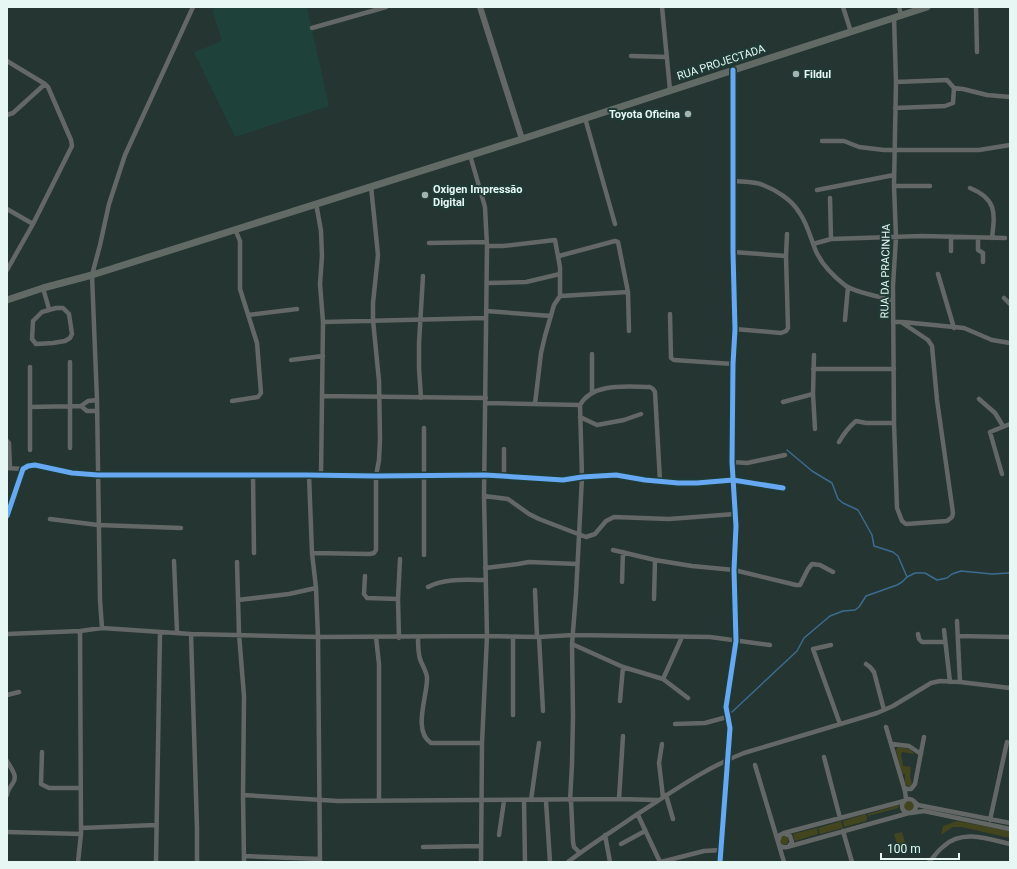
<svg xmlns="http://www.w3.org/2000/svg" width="1017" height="869" viewBox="0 0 1017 869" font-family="Roboto,sans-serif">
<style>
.built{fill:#1e413a}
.green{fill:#42451e}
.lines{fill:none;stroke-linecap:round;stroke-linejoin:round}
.stream{stroke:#3d6b90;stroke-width:1.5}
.minor{stroke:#636765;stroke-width:4.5}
.tertiary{stroke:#636765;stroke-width:6}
.secondary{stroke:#626a66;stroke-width:7}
.cycleway-casing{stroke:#1f3b35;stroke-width:8}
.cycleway{stroke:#66a8f1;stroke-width:5}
.poi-dot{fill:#a3b3af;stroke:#1f3b35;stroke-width:1.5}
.labels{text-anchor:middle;stroke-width:4;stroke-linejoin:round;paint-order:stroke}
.street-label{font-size:11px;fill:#e7f7f3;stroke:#1f3b35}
.poi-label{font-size:11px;font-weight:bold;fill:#e7f7f3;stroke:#1f3b35;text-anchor:start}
</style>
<rect width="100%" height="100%" fill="#253532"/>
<path class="built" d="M219,7h88l22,99 -94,31 -41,-85 28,-11 -10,-32z"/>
<path class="green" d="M898,747l11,2 5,4 -1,1 -10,-2 -2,2 2,12 8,1 -1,9 2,7 -2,3h-2l-3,-2v-10h-3l-6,-24z
M904 806a5 5 0 1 1 10 0a5 5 0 1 1-10 0Z
M899,805l-1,3 -30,8v-2z
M866,814l1,4 -1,3 -22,6 -1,-6z
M841,821l2,7 -23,6 -2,-6z
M957,821l53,10v7l-48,-11h-9l-12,8 2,-9z
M817,828l1,6 -23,7 -2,-7z
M902,832l5,18 -7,3 -6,-19z
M779.5 840a4.5 4.5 0 1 1 9 0a4.5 4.5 0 1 1-9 0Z"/>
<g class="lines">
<path class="stream" d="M787,450l25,21 20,12 6,16 5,4 15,7 14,25 2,11 19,6 5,4 9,21
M732,712l65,-61 7,-13 26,-22 13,-5 12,-1 4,-3 7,-11 31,-11 5,-3 5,-5 8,-4h10l12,7 10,-2 5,-4 9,-3 31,3 18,-1"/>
<path class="minor" d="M662,7l8,83
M843,7l8,25
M899,7l2,7
M976,7l1,45
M312,28l74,-21
M631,56l36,1
M7,61l38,23 3,3 23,53 1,6 -39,78 -26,46
M954,88l9,1 24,6 23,2
M895,108l50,-2 8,-3 1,-15 -7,-8 -51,2
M7,115l6,-2 32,-29
M585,118l30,106
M822,141h22l15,6 25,3h95l31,-5
M470,155l15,52 2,39 -3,250 3,140 -5,107 -1,119
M733,181c9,1 21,0 30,4 13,5 29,15 36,27 8,11 11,24 16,37 6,15 18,27 31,37 12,7 34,11 47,14
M894,186h36
M970,188c27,11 25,25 22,50
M817,190l77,-15
M830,198l1,41
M316,203l5,28 1,25 -2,28 3,38 -2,153
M7,209l26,15
M951,237v14
M978,238v12l5,3v9
M429,243l58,-1
M813,244l18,-5 91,-3 83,2
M487,246h16l52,-6 5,27v29l-6,9 -9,31 -4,17 -6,51
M733,252l53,4
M559,256l56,-15 3,1 10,50 1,39
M938,274l16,54
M487,283l39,-1 34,-8
M43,288l6,21
M560,296l68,-4
M1004,298l6,6
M56,308h7l6,6 3,20 -2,4 -5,3 -12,2 -17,1 -4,-5 1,-18 9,-9z
M486,311l65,5
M670,314l1,44 3,2 59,4
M248,315l49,-6
M845,320l3,-33
M323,322l162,-4
M893,322h8l27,18 4,6 5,54 16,113 -1,4 -5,4 -41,3 -4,-3 -5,-13 -3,-85 -1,-137 3,-49 -2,-51 2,-104 -2,-65
M903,322l61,6 28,12 18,3
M735,329l46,4 5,-2 2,-3 -2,-72 1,-22
M592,354v39
M814,355l-1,39 2,35
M291,360l32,-4
M70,362v86
M30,367v83
M813,369h81
M322,396l164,2
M421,398l-2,-30v-25l4,-67
M979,399l16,14 8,13
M232,401l26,-4 3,-4 -4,-50 -17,-54v-48l-5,-12
M783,402l30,-8
M486,403l94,2
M81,406l6,5h10
M30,407l51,-1 7,-5 9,-1
M580,417l17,8 27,-5 17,-6
M424,428v127
M7,441l2,2 1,25
M839,442c4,-7 11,-16 17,-21l10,2h28
M732,462l15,1 38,-8
M7,468l16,1
M1002,474l-12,-42 20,-8
M253,475l1,78
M309,475l3,78 4,35 2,49 2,225
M504,475v-26
M484,496l24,3 21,15 10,5 47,18 9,-3 11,-13 8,-4 55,2 66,-5
M7,516l16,-47 5,-3 7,-1 37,8 26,2h209l69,1 109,-1 78,5 19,-3 34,-2 29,5 33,3h19l36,-3 50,8
M50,519l48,6 83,3
M613,550l42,10 37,6 42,4 62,15h4l8,-16 4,-5 8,1 13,7
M312,553l58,1 4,-1 2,-3v-74l3,-16 1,-21 -1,-58 -6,-61v-17l5,-48 -7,-69
M174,561l3,71
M237,562l2,72 5,62 -1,99 1,67
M485,568l33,-4 11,-2 48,2
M365,576l-1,18 3,4 31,1
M622,582l1,-30
M428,587c16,-9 39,-7 57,-7
M535,590l2,47
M654,599l1,-39
M238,600l51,-6 27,-6
M957,621l3,61
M102,628l-2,-28 -3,-200 -5,-125 8,-30 9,-41 16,-49 68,-148
M944,630l6,52
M7,634l73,-3 22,-3 89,6 127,3 169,-1 52,1 34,-2 137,2 60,8
M191,634l6,194v34
M918,634l1,5 3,3h23
M958,636l52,1
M376,637l3,27v137
M418,637c0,7 0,15 2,22 2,6 6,11 7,18 1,18 -15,54 4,66h51
M539,637l4,74
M399,638l-1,-39 2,-40
M572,644l51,23 40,12 25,19
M831,645l-18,4 27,75
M866,664l4,3 4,5 10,38
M663,679l19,-42
M7,695l12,-3
M620,701l3,-34
M513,715v-78
M675,724l30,-1 22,-6
M886,727l19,64 1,8
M662,744l-3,19 4,34
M892,744l17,2 12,8
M42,752l-1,32 8,4h31
M824,757l16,61
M7,761c4,7 11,15 6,22 -3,4 -5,7 -6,12
M755,765l29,97
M904,787l3,2h4l4,-5 9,-47
M243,795l95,6 281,-2 38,1
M666,795l7,24
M902 806a7 7 0 1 1 14 0a7 7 0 1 1-14 0Z
M619,799l4,-63
M531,800l8,-57
M571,800l2,42 1,5 6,6
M524,801l1,61
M546,801l4,61
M570,801l2,-37 1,-47 -1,-73 4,-50 6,-117 -2,-72c13,-23 47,-18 70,-18l3,2 2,3 5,89
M916,803l2,2 92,18
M911,813l13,-2 86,18
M638,815l22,47
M990,820l17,-78
M81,828l75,-3
M843,831l9,31
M7,832l74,2
M784,833l120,-32
M499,835l5,-34
M605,835l5,27
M621,844l24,-13
M789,846l3,-4 -2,-6 -6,-3 -4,2 -2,6c0,5 4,7 9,6l122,-34
M423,847l58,-1
M244,856l76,3
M78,862l3,-28 -1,-203
M156,862l4,-230
M568,862c22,-17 45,-31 68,-47 36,-23 69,-47 108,-62l133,-40 16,-7 38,-23 9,-2 20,1 50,6
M661,862l43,-11 17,-1
M720,862l10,-134 -4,-21 10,-66 -2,-71 2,-44 -4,-64 1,-98 2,-35 -2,-77v-182
M929,862c5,-5 9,-12 15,-16 18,-17 45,-7 66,-2"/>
<path class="tertiary" d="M480,7l42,132"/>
<path class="secondary" d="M7,300l36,-12 49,-13 430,-136 405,-132"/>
<defs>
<path id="cycleway" d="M7,516l16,-47 5,-3 7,-1 37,8 26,2h209l69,1 109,-1 78,5 19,-3 34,-2 29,5 33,3h19l36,-3 50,8
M720,862l10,-134 -4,-21 10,-66 -2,-71 2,-44 -4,-64 1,-98 2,-35 -2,-77v-182"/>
</defs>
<use href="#cycleway" class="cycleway-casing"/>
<use href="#cycleway" class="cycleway"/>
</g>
<g class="poi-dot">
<circle cx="796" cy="74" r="4"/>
<circle cx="688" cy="114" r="4"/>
<circle cx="425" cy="195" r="4"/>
</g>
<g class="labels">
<g class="street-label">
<text transform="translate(721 62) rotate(-18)" y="4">RUA PROJECTADA</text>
<text transform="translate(885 271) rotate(-89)" y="4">RUA DA PRACINHA</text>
</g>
<g class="poi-label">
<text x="804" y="78">Fildul</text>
<text x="680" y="118" text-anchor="end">Toyota Oficina</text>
<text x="433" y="193">Oxigen Impressão<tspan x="433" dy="13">Digital</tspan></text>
</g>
</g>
<rect width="1017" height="869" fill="none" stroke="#e7f7f3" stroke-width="16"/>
<path d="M881 853v6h78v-6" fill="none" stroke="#e7f7f3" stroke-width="2"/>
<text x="887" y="853" font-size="12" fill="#e7f7f3" stroke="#1f3b35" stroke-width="3" paint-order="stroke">100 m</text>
</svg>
